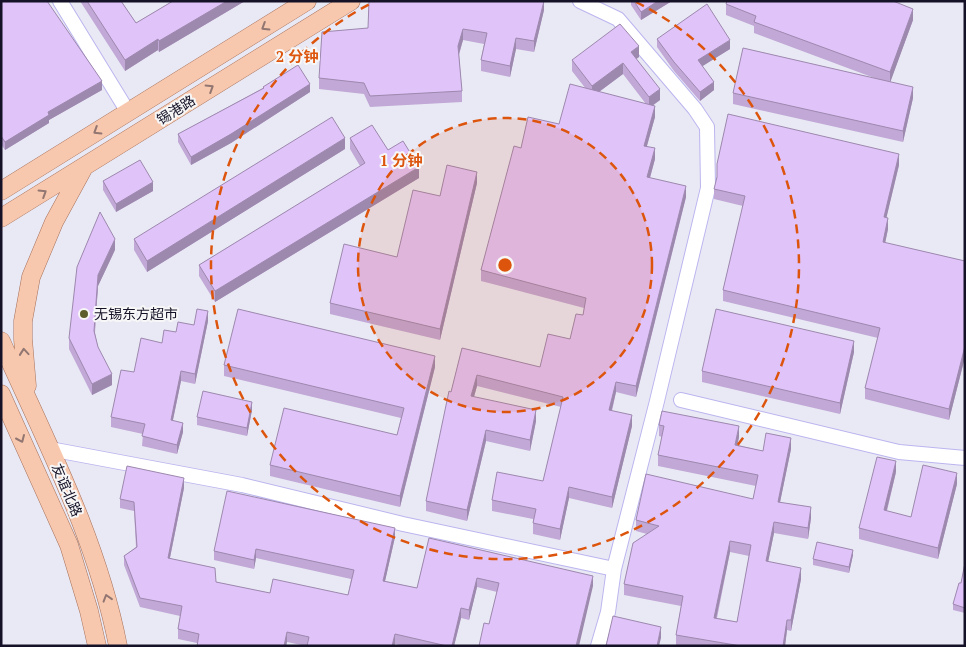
<svg xmlns="http://www.w3.org/2000/svg" width="966" height="647" viewBox="0 0 966 647" font-family="'PT Serif','Noto Sans SC',serif">
<style>
.lines{fill:none;stroke-linecap:round;stroke-linejoin:round}
.minor-casing{stroke:#bbb5ef;stroke-width:16}
.major-casing{stroke:#a5715b;stroke-width:19}
.minor{stroke:#fff;stroke-width:14}
.major{stroke:#f8c8ae;stroke-width:18}
.wall{fill:#c1a8d6;fill-rule:evenodd}
.shaded-wall{fill:#9d88ae}
.building{fill:#e0c3f9;stroke:#9d88ae;fill-rule:evenodd}
.oneway{stroke:#927671}
.ring{fill:none;stroke:#dd550d;stroke-width:2.5;stroke-dasharray:9 6}
.poi-dot{fill:#5c5d2a;stroke:#f7f7f7;stroke-width:2}
.labels{text-anchor:middle;stroke-width:4;stroke-linejoin:round;paint-order:stroke}
.street-label{font-size:14px;fill:#151126;stroke:#f7f7f7}
.poi-label{font-size:14px;fill:#151126;stroke:#f7f7f7;text-anchor:start}
.centre{fill:#dd550d;stroke:#f7f7f7;stroke-width:2.5}
.ring-label{font-size:15px;text-anchor:middle;font-weight:bold;fill:#dd550d;stroke:#f7f7f7;stroke-width:4;stroke-linejoin:round;paint-order:stroke}
</style>
<rect width="100%" height="100%" fill="#e9e9f5"/>
<g class="lines">
<defs>
<path id="minor" d="M60,1l68,111
M580,1l38,18 77,90 12,18 1,61 -51,213 -43,168 -6,43 -10,34
M681,400l218,52 66,6
M50,449l192,36 161,39 211,45"/>
<path id="major" d="M1,191l306,-190
M1,218l350,-217
M1,341c44,99 96,197 117,305
M27,386l-4,-47v-18l8,-44 23,-55 30,-55
M1,394l68,151 20,66 8,35"/>
</defs>
<use href="#minor" class="minor-casing"/>
<use href="#major" class="major-casing"/>
<use href="#minor" class="minor"/>
<use href="#major" class="major"/>
</g>
<path class="wall" d="M1,1l101,89 -53,30v3l-44,27 -4,-6z
M80,1h41l15,22 35,-21v-1h74l-86,51 -1,-2 -33,21z
M544,1v9l-10,42 -18,-3 -6,28 -29,-6v-11l3,-16 -21,-4 -4,15 3,36v11l-92,5 -6,-13 -45,-5v-11l49,-50z
M631,1h41l-31,19 -10,-15z
M726,4l187,16 -23,62 23,16 -10,44 -170,-38v-11l144,-14 -123,-46v-7l-28,-11z
M657,39l73,10 -28,17 12,24 -14,11 -26,-30 -17,-24z
M639,57l-3,2 24,41 -8,6 3,11 -8,29 8,13 -5,19 36,19 -50,200 -20,-5 -4,19 20,15 -20,82 -43,-10 -9,42 -27,-6v-15l-41,-8v-11l51,-19 18,-74 -84,-21 -3,11 62,24 -6,30 -44,-10 -19,80 -41,-10v-10l25,-109 11,-44 78,19 30,-28 13,-24 1,-7 -103,-27v-11l40,-122 38,-24 27,-35 -14,-18v-11zM623,74l23,30 -47,-12z
M263,87l47,5 -79,51 -40,22 -13,-23v-8l85,-46z
M350,138l38,12 31,28 -204,124 -16,-26v-11l161,-99 -10,-17z
M345,149l-198,123 -13,-22v-11z
M899,165l-13,53 2,11 -3,14 80,18v96l-16,63 -84,-21v-11l13,-50 -155,-37v-11l20,-84 -29,-7v-10z
M103,181l50,10 -37,21 -13,-22z
M477,183l-37,157 -110,-26v-11l67,-46 43,-61z
M115,250l-17,36 -3,47 3,14 14,38 -20,10 -23,-46v-11z
M208,321l-13,63 -14,-3 -8,39 10,12 -6,22 -35,-8 1,-12 -32,-7v-10l23,-45 28,-29 32,-18z
M854,352l-14,62 -138,-32v-11z
M224,365l211,2 -35,140 -130,-31v-11l127,-30 4,-17 -177,-42z
M252,410l-5,26 -50,-11v-8z
M659,425l80,12 -2,8 26,6 28,-2 -11,53 31,16 -3,21 -34,-6 -6,29 33,17 -10,52 -4,-1 -2,16 -109,-1v-10l5,-29 -57,-11v-11l23,-50 -11,-3v-11l117,-21 3,-13 -98,-20v-11l4,-18 -3,-1zM730,552l19,4 -12,66 -20,-4z
M896,472l-9,39 24,6 46,-33 -19,75 -79,-20v-11z
M184,488l-14,70 46,24 54,11 78,2 3,-16 -95,-21 -2,11 -40,-9v-9l181,-14 -10,44 32,7 12,-50 164,48 -104,38 8,-32 -20,-5 -8,33 -8,-2 -7,28h-50l-9,-2 -1,2h-88l-19,-4 -1,4h-89v-3l-19,-4v-10l2,-13 -40,-9 -16,-42v-9l12,-9 -2,-36 -14,-3v-9z
M853,555l-4,18 -36,-8v-6z
M965,563v50l-12,-3v-6l8,-21z"/>
<path class="shaded-wall" d="M227,1h18l-86,51v-11z
M544,1v9l-10,42v-11z
M658,1h14l-31,19v-8z
M913,9v11l-23,63v-11z
M463,29v11l-5,17v-11z
M516,38v11l-6,28v-11z
M158,39v11l-33,21v-11z
M730,40v9l-32,20v-9z
M639,46v11l-8,6v-11z
M623,63v11l-31,23v-11z
M102,81v9l-53,30v3l-44,27v-8l43,-30z
M714,82v8l-14,11v-9z
M310,84v8l-79,51 -40,22v-8z
M913,87v11l-10,44v-11z
M660,89v11l-11,8v-11z
M655,106v11l-11,39v-10z
M345,138v11l-198,123v-11z
M655,148v11l-8,29v-11z
M899,154v11l-15,63v-11z
M419,167v11l-204,124v-11z
M477,172v11l-37,157v-11z
M153,182v9l-37,21v-8z
M686,186v11l-50,200v-11z
M888,218v11l-5,24v-11z
M115,239v11l-17,36 -4,56 4,-67z
M208,311v10l-13,63v-10z
M854,341v11l-14,62v-11z
M965,346v11l-16,63v-11z
M435,356v11l-35,140v-11z
M181,371v10l-10,48v-9z
M112,374v11l-20,10v-11z
M477,375v11l-6,21v-11z
M616,382v10l-7,29v-11z
M252,402v8l-5,26v-8z
M536,410v11l-6,30v-11z
M632,415v11l-20,82v-11z
M183,423v9l-6,22v-9z
M739,426v11l-4,19v-11z
M486,430v11l-19,80v-11z
M791,438v11l-13,63v-10z
M896,461v11l-12,49v-11z
M957,473v11l-19,75v-11z
M184,478v10l-16,79v-9z
M569,487v11l-9,42v-11z
M811,507v11l-3,21v-11z
M774,522v11l-8,39v-11z
M395,528v9l-12,53v-9z
M730,541v11l-16,76v-10z
M256,549v9l-2,11v-9z
M853,550v5l-4,18v-6z
M801,568v11l-10,52v-11z
M593,576v10l-14,60h-3z
M477,578v9l-8,33v-10z
M461,608v10l-7,28h-2z
M787,620v10l-2,16h-2z
M661,627v11l-2,8h-2z
M287,632v10l-1,4h-2z
M395,634v10l-1,2h-2z"/>
<path class="building" d="M1,1h46l55,80 -54,31 1,3 -44,27 -4,-6z
M87,1h34l15,22 37,-22h54l-68,40 -1,-2 -33,21z
M369,1h175l-10,40 -18,-3 -6,28 -29,-6 6,-27 -24,-4 -5,17 4,45 -92,5 -6,-13 -45,-5 3,-46 46,-4z
M634,1h24l-17,11z
M727,1h166l20,8 -23,63 -136,-50 2,-6 -30,-12z
M707,4l23,36 -32,20 16,22 -14,10 -26,-30 -17,-23z
M620,24l19,22 -8,6 29,37 -11,8 -26,-34 -31,23 -20,-26z
M743,48l170,39 -10,44 -170,-38z
M298,65l12,19 -79,50 -40,23 -13,-23 86,-46 -1,-1z
M570,84l85,22 -11,40 11,2 -8,29 39,9 -50,200 -20,-4 -7,28 23,5 -20,82 -43,-10 -9,42 -27,-6 3,-14 -44,-9 5,-28 46,9 20,-84 -86,-22 -6,21 65,14 -6,30 -44,-10 -19,80 -41,-9 23,-110 2,1 11,-44 78,19 8,-33 22,5 6,-25 7,1 3,-17 -105,-28 33,-124 7,2 7,-31 31,7z
M728,114l171,40 -15,63 4,1 -5,24 82,19v85l-16,63 -84,-21 15,-60 -157,-38 22,-94 -31,-7 3,-12v-13z
M332,117l13,21 -198,123 -13,-22z
M372,125l16,25 15,-9 16,26 -204,124 -16,-26 166,-102 -15,-25z
M140,160l13,22 -37,22 -13,-23z
M447,165l30,7 -37,157 -110,-26 14,-59 53,13 16,-67 27,6z
M100,212l15,27 -17,36 -4,56 4,16 14,27 -20,10 -23,-46 8,-71z
M197,309l11,2 -13,63 -14,-3 -10,49 12,3 -6,22 -35,-9 3,-12 -34,-7 10,-47 13,2 7,-34 21,5 2,-13 12,2 2,-10 16,3z
M238,309l197,47 -35,140 -130,-31 14,-57 113,27 7,-27 -180,-43z
M716,309l138,32 -14,62 -138,-32z
M203,391l49,11 -5,26 -50,-11z
M662,411l77,15 -4,19 28,6 3,-18 25,5 -13,64 33,5 -3,21 -34,-6 -8,39 35,7 -10,52h-4l-4,26h-42l-65,-11 7,-39 -59,-12 9,-41 26,-17 -23,-6 10,-46 107,25 5,-24 -100,-20 6,-29 -5,-1zM730,541l21,4 -14,77 -23,-4z
M877,457l19,4 -12,49 27,7 12,-52 34,8 -19,75 -79,-20z
M127,466l57,12 -16,80 47,10 1,14 54,11 3,-14 75,16 6,-25 -98,-21 -2,11 -40,-9 13,-60 168,37 -12,53 34,7 12,-50 164,38 -17,70h-97l5,-23 5,1 10,-41 -22,-5 -8,32 -8,-2 -9,38h-5l-52,-12 -3,12h-85l2,-9 -22,-5 -3,14h-87l2,-12 -21,-5 4,-23 -42,-8 -16,-42 13,-9 -3,-45 -14,-3z
M817,542l36,8 -4,17 -36,-8z
M965,563v45l-12,-4 6,-21h2z
M613,616l48,11 -4,19h-51z"/>
<defs><path id="oneway-chevron" d="M-2-3.5L2.5 0L-2 3.5" fill="none" stroke-width="1.6" stroke-linecap="round" stroke-linejoin="round" transform="scale(1.25)"/></defs>
<g class="oneway">
<use href="#oneway-chevron" transform="translate(265 27) rotate(148)"/>
<use href="#oneway-chevron" transform="translate(210 88) rotate(-32)"/>
<use href="#oneway-chevron" transform="translate(97 131) rotate(148)"/>
<use href="#oneway-chevron" transform="translate(43 193) rotate(-32)"/>
<use href="#oneway-chevron" transform="translate(24 352) rotate(-95)"/>
<use href="#oneway-chevron" transform="translate(21 439) rotate(66)"/>
<use href="#oneway-chevron" transform="translate(107 598) rotate(-107)"/>
</g>
<circle cx="505" cy="265" r="147" fill="#dd550d" fill-opacity=".12"/>
<g class="ring">
<circle cx="505" cy="265" r="147"/>
<path d="M636 2A294 294 0 1 1 374 2"/>
</g>
<circle class="poi-dot" cx="84" cy="314" r="5"/>
<g class="labels">
<g class="street-label">
<text transform="translate(176 110) rotate(-32)" y="5">锡港路</text>
<text transform="translate(67 490) rotate(67)" y="5">友谊北路</text>
</g>
<g class="poi-label">
<text x="94" y="319">无锡东方超市</text>
</g>
</g>
<circle cx="505" cy="265" r="8" class="centre"/>
<g class="ring-label">
<text x="297" y="62">2 分钟</text>
<text x="401" y="166">1 分钟</text>
</g>
<rect width="966" height="647" fill="none" stroke="#151126" stroke-width="5"/>
</svg>
